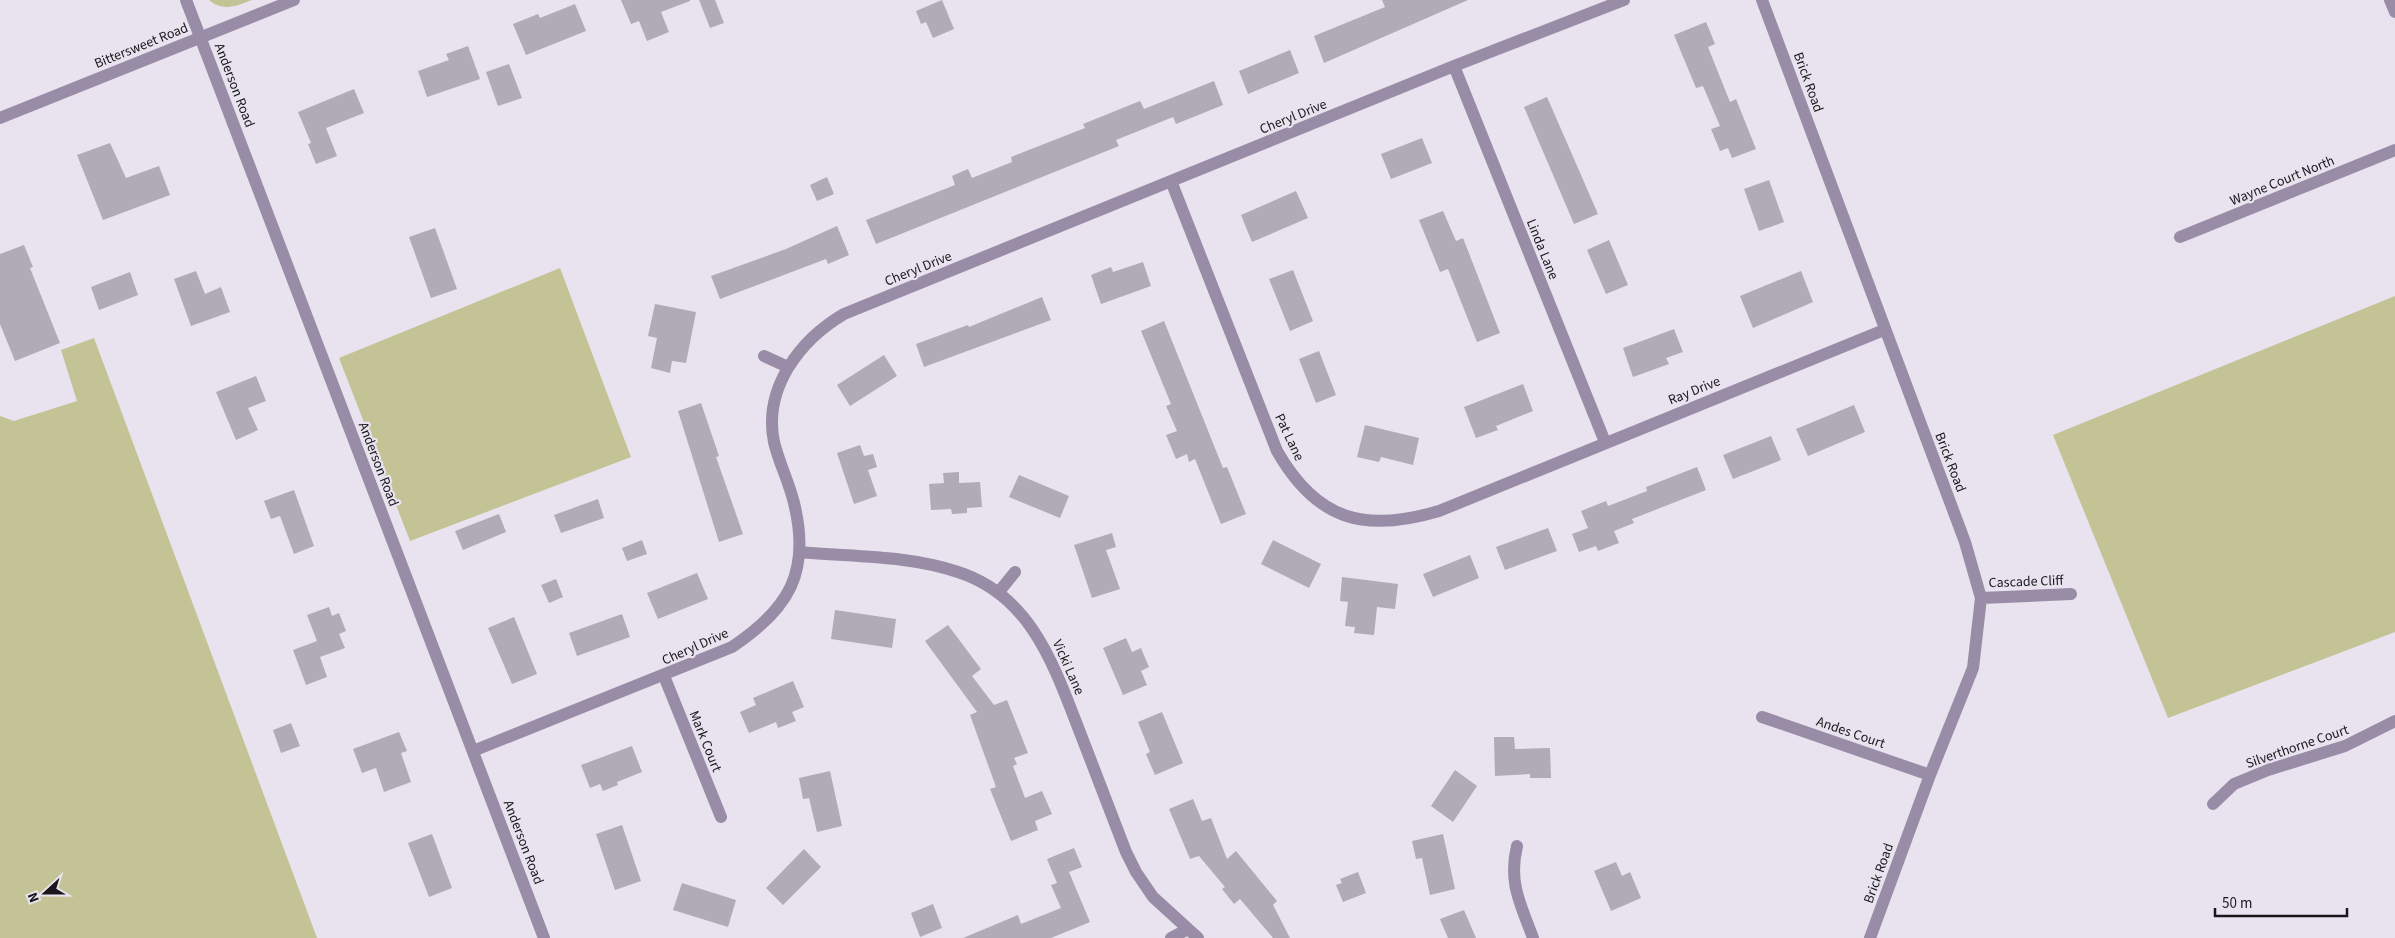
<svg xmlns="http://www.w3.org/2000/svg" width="2395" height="938" viewBox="0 0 2395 938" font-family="'Source Sans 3',sans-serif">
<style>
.green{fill:#c3c396}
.building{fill:#b0abb5}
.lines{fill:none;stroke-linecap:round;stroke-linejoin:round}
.minor{stroke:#998ca6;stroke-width:12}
.tertiary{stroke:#998ca6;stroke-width:12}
.labels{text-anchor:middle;stroke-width:4.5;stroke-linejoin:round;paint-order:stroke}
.street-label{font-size:14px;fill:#19171b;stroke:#e8e3ee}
</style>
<rect width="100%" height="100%" fill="#e8e3ee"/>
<path class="green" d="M209,0h43c-16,6 -29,12 -43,0z
M560,268l71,189 -221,84 -71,-183z
M2395,296v336l-227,86 -115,-283z
M94,338l223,600h-317v-522l14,5 63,-20 -16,-51z"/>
<path class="building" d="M621,0h69v1l-29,11 8,20 -22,9 -8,-20 -8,3z
M699,0h16l9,23 -14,5z
M942,0l12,29 -21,9 -7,-16 -5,2 -5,-13z
M1382,0h86l-144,63 -10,-27 71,-29z
M575,4l11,27 -60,24 -13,-31 25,-10 2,4z
M1706,22l9,22 -7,3 22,55 6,-3 20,50 -24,9 -4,-10 -8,3 -9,-22 9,-3 -17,-40 -7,2 -22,-53z
M468,46l12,33 -53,18 -9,-26 31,-11 -3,-6z
M1290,50l9,23 -51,21 -9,-23z
M509,64l13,34 -24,8 -12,-34z
M1214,81l9,24 -47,19 -3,-7 -57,23 3,6 -243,98 -10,-24 89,-35 -3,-9 16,-7 4,9 40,-16 -1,-5 74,-29 -2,-4 57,-23 4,8z
M354,89l10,24 -38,15 11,28 -21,8 -8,-20 3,-1 -13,-31z
M1547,97l51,117 -24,10 -50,-117z
M1422,138l10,25 -41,16 -10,-25z
M110,143l16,35 33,-12 11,29 -67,25 -26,-65z
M827,177l7,17 -17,7 -7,-16z
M1769,180l15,42 -25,9 -15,-42z
M1296,191l12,27 -56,24 -11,-27z
M1443,211l13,30 7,-3 37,95 -23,9 -29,-73 -8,3 -21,-52z
M837,226l12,29 -21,9 -2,-5 -106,40 -9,-23 75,-27z
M435,228l22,61 -26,9 -22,-61z
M1609,240l19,45 -22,9 -19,-44z
M24,245l9,22 -3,1 30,75 -45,18 -15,-37v-70z
M1143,262l8,24 -50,18 -10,-29 20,-8 2,5z
M1293,270l20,51 -23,10 -21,-52z
M196,271l9,23 16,-7 9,25 -39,14 -17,-47z
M1801,271l12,31 -60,26 -13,-32z
M130,272l8,23 -39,15 -8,-23z
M1042,297l9,23 -127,47 -8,-23 52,-19 1,2z
M655,304l41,8 -10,51 -14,-2 -2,12 -19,-5 6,-30 -9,-2z
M1164,321l59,147 4,-1 19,47 -25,10 -26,-65 -6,3 -2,-8 -11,5 -10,-24 11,-4 -11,-25 5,-2 -30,-73z
M1674,329l9,23 -17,6 3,6 -36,13 -10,-29z
M1319,351l17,44 -20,8 -17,-44z
M884,355l13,21 -47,30 -13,-21z
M256,376l10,25 -18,7 10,22 -22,10 -20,-48z
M1523,384l10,27 -37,15 2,4 -22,8 -12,-31z
M701,403l18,53 -3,1 27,77 -24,8 -41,-131z
M1854,405l11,27 -57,24 -12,-27z
M1365,425l54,13 -6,27 -32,-8 -2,5 -22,-5z
M1771,436l10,24 -48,19 -10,-24z
M860,445l4,11 9,-2 4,13 -9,3 9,26 -23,8 -17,-51z
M1697,467l9,23 -74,29 2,4 -20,8 5,12 -21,8 -2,-5 -17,6 -7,-18 16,-6 -7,-17 25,-10 2,5 39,-15 -1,-4z
M959,472v11l21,-1 2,25 -15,1v5l-15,1 -1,-5 -20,1 -2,-26 15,-1 -1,-10z
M1019,475l50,21 -9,22 -51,-21z
M294,490l20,56 -20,8 -14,-38 -9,3 -7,-18z
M598,499l6,19 -43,15 -7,-18z
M499,514l7,18 -43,18 -8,-19z
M1548,528l9,23 -52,19 -9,-23z
M1112,533l4,14 -10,3 14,39 -28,9 -18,-53z
M642,540l5,14 -20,7 -5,-13z
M1273,540l48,24 -12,24 -48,-24z
M1470,555l9,23 -46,19 -10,-23z
M697,573l11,26 -50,20 -11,-26z
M1342,577l56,7 -3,25 -18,-2 -3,28 -20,-2 1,-6 -10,-1 3,-24 -8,-1z
M556,579l7,18 -14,6 -8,-18z
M329,607l3,9 7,-3 7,18 -7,3 6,14 -25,9 7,20 -21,8 -13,-35 24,-9 -10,-26z
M835,610l61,9 -4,29 -61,-9z
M622,614l8,23 -53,19 -8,-23z
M514,617l23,57 -25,10 -24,-56z
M948,625l33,44 -9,7 22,29 13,-5 21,53 -14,5 3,6 -4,2 12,32 17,-7 10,23 -17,7 3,9 -27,11 -21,-52 6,-2 -26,-72 7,-3 -52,-71z
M1126,638l6,14 9,-4 8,19 -8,4 6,14 -24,10 -20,-47z
M793,681l11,26 -12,5 4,9 -18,7 -2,-6 -27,11 -9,-21 16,-7 -3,-7z
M1162,712l21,51 -28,12 -9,-21 4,-2 -12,-30z
M291,723l9,23 -19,7 -8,-23z
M399,732l8,19 -6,2 10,29 -27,10 -8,-24 -14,5 -9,-24z
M1494,737h20l1,12 35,-1 1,30h-21v-4l-35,2z
M632,746l10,26 -25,10 1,3 -15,6 -3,-7 -10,4 -9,-23z
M1455,770l22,16 -24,36 -22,-16z
M830,771l12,55 -25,6 -8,-34 -6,1 -4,-21z
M1193,799l9,22 9,-3 16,41 9,-8 41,50 -4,4 17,33h-17l-33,-39 -6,5 -12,-15 3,-2 -26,-31 -9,3 -21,-50z
M622,825l19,56 -26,9 -19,-56z
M432,834l20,54 -23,9 -21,-54z
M1443,834l12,55 -25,6 -8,-37 -6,1 -4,-18z
M1074,848l8,19 -13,5 21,50 -39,16h-88l55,-23 3,9 40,-16 -10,-23 6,-2 -10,-24z
M804,849l17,18 -38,38 -17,-17z
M1616,862l6,14 8,-4 11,26 -30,13 -17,-40z
M1358,872l8,21 -23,9 -7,-17 6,-2 -2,-4z
M682,883l54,17 -8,27 -55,-17z
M933,904l9,24 -22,9 -9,-24z
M1464,910l12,28h-28l-8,-19z"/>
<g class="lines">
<path class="minor" d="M1762,0l203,542 16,56 -8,70 -43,107 -60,163
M2390,0l5,12
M1454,66l151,376
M1171,181l106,270c40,70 88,82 162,60l445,-181
M2180,237l215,-87
M764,356l24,11
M800,552c52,5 108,3 158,20 75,24 97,97 123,163 15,39 30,78 45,117l10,20 17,25 45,41
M998,593l17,-21
M1981,598l90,-4
M664,676l57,141
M1762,717l168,58
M473,751l259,-104c57,-38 79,-75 62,-144 -5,-21 -15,-40 -20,-61 -11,-54 26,-102 70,-128l610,-248 170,-66
M2213,804l21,-20 34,-14 77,-24 50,-25
M1517,846c-9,37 4,59 16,92
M1171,938l17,-9"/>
<path class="tertiary" d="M186,0l358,938
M0,118l294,-118"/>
</g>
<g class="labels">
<g class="street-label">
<text transform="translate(141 45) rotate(-22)" y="5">Bittersweet Road</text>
<text transform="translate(1809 82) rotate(70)" y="5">Brick Road</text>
<text transform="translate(235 85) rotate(69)" y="5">Anderson Road</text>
<text transform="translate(1293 116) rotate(-22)" y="5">Cheryl Drive</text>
<text transform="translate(2282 180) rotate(-22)" y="5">Wayne Court North</text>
<text transform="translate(1543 249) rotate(68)" y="5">Linda Lane</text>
<text transform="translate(918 268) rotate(-22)" y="5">Cheryl Drive</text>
<text transform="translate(1694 390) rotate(-22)" y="5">Ray Drive</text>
<text transform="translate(1290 437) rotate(65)" y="5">Pat Lane</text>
<text transform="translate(1951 462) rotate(69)" y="5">Brick Road</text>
<text transform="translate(379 464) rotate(69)" y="5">Anderson Road</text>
<text transform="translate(2026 581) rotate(-2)" y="5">Cascade Cliff</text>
<text transform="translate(695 646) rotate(-24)" y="5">Cheryl Drive</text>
<text transform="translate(1069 667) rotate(66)" y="5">Vicki Lane</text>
<text transform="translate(1851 732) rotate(19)" y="5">Andes Court</text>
<text transform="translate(706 741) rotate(68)" y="5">Mark Court</text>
<text transform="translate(2297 746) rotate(-19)" y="5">Silverthorne Court</text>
<text transform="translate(524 842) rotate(69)" y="5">Anderson Road</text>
<text transform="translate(1878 873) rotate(-70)" y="5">Brick Road</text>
</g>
</g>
<g transform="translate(45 893) rotate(249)" stroke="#e8e3ee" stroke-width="4" paint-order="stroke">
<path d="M0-4L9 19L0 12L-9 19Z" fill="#19171b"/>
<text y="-8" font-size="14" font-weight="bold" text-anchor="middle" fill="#19171b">N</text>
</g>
<path d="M2215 908v8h132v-8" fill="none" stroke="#19171b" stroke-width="2.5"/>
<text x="2222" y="908" font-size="15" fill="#19171b" stroke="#e8e3ee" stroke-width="4" paint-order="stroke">50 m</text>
</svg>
